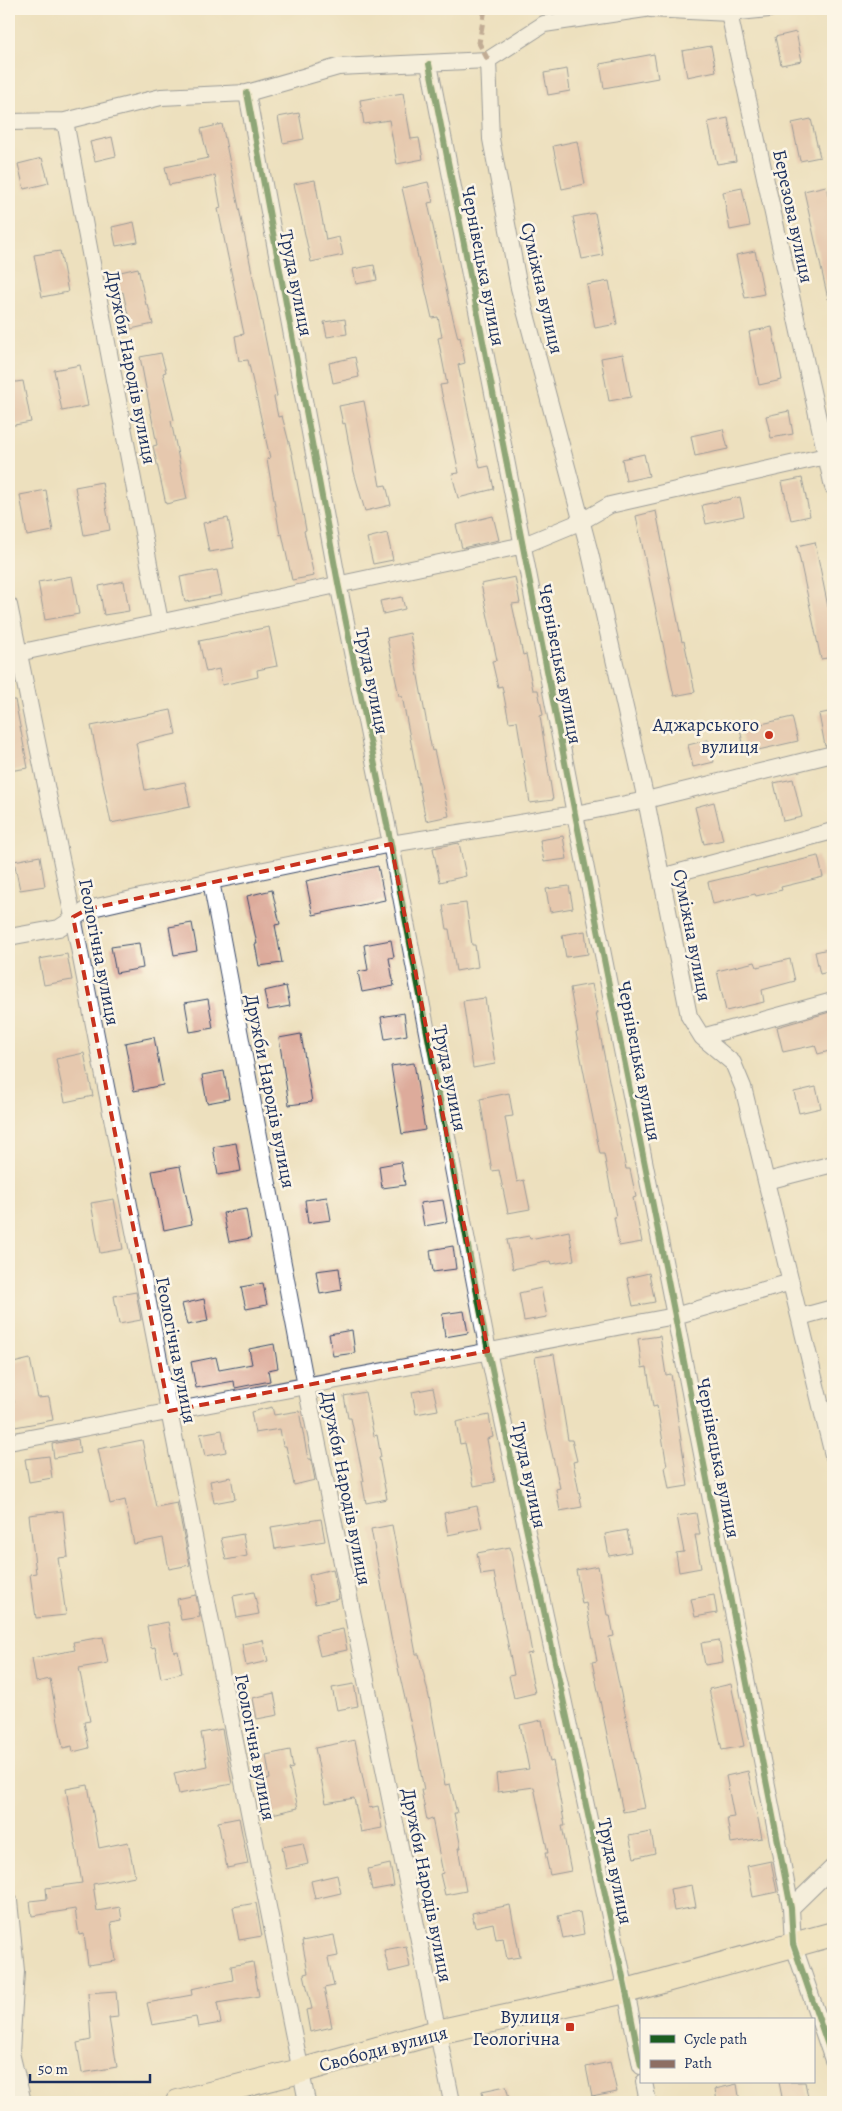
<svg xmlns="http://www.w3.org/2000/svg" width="842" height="2111" viewBox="0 0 842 2111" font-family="Alegreya,serif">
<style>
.building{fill:#ddab9b}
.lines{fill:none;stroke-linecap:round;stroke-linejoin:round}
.minor-casing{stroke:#3a4a6c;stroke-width:18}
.secondary-casing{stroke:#3a4a6c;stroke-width:26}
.minor{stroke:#fff;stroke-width:16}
.secondary{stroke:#f7e8c3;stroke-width:24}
.quiet{stroke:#8d6e63;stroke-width:5;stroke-dasharray:10 5;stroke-linecap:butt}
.cycleway-casing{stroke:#fcf5e5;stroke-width:9}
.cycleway{stroke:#1b5e20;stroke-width:6}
.marked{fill:none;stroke:#c8321e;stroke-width:4;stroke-dasharray:10 6;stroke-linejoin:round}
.poi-dot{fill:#c8321e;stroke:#fcf5e5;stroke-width:2}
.labels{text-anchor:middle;stroke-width:5;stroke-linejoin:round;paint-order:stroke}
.street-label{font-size:19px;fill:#1b2f5e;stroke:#fcf5e5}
.poi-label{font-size:19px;fill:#1b2f5e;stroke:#fcf5e5;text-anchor:end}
</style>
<rect width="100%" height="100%" fill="#fcf5e5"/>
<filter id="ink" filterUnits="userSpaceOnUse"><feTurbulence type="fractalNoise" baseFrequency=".02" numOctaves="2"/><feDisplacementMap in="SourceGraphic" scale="10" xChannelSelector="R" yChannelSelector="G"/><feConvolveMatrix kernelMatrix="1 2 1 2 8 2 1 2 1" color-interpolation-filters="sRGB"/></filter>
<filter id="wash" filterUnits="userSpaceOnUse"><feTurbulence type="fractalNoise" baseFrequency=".0096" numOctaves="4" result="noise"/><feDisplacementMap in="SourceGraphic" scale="20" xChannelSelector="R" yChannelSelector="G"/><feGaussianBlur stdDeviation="1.12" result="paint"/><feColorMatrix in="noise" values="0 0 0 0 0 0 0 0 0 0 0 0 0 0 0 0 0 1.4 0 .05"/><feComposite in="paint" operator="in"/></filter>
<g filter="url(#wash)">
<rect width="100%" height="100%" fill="#ede0be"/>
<g id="blocks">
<path class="building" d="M796,32l6,29 -21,4 -6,-28z
M711,46l5,25 -29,6 -5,-26z
M654,54l4,24 -54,10 -4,-24z
M567,69l3,22 -22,4 -4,-22z
M403,93l8,46 8,-1 4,21 -26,5 -8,-44 -25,4 -4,-24z
M299,113l5,26 -21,4 -5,-26z
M728,118l8,43 -19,3 -9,-42z
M811,119l9,38 -20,4 -8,-38z
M222,124l55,272 -3,1 4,20 4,-1 10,38 14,76 -2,1 10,45 -22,4 -10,-46 -2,1 -13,-76 3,-1 -22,-98 -9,1 -4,-25 9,-2 -26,-125 3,-1 -6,-32 -46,9 -4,-18 43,-9 -7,-29z
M112,137l4,19 -21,5 -5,-19z
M577,141l8,43 -23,5 -9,-43z
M42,158l7,25 -25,6 -6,-25z
M315,180l11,60 13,-3 4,18 -32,7 -17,-78z
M428,182l5,20 -5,1 21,99 9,36 2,-1 5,26 -7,2 22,103 9,-2 5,23 -36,9 -6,-24 7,-1 -19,-88 7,-1 -9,-46 4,-1 -4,-20 -6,1 -30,-130z
M826,186l7,32v80l-5,1 -24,-108z
M742,188l8,38 -20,4 -7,-38z
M595,213l8,42 -21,4 -9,-42z
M134,222l4,20 -22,4 -4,-19z
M60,251l8,41 -26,5 -8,-42z
M755,251l9,43 -19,4 -9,-43z
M374,265l3,15 -21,4 -3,-15z
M138,268l8,37h2l5,19 -22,5 -8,-37 -3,1 -4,-20z
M609,281l8,43 -22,4 -8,-43z
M345,319l2,15 -20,3 -3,-15z
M772,327l10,53 -23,5 -10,-53z
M161,353l5,19 -3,1 11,47 -3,1 16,78 -21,5 -13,-58 4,-1 -17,-88z
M623,354l8,43 -22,4 -8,-43z
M355,357l4,20 -26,6 -4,-20z
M80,365l8,41 -26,5 -8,-41z
M23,381l8,41 -22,4v-43z
M364,401l16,85 6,-1 5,20 -26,6 -11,-39 -9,-49 -2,1 -4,-18z
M789,411l4,23 -22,4 -5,-22z
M723,429l5,20 -33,7 -4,-20z
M644,454l5,22 -23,5 -4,-22z
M802,478l8,38 -19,4 -9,-38z
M102,482l8,48 -26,5 -9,-48z
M46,490l7,41 -26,5 -7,-41z
M740,497l4,19 -38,8 -4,-19z
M656,511l26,131 2,-1 11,51 -21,4 -38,-180z
M493,516l6,24 -37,8 -6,-23z
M228,518l6,30 -25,4 -6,-29z
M387,533l6,27 -20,4 -6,-26z
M815,542l13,65h2l3,14v36l-12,2 -24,-113z
M217,570l5,25 -37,7 -5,-25z
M72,576l7,38 -34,6 -7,-38z
M515,577l5,26 -8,1 11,51 3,-1 7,36h5l5,25 -3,1 13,84 -23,3 -13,-82 -8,1 -7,-36 -4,1 -6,-26 5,-1 -16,-76z
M124,581l5,30 -25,4 -5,-29z
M402,597l3,12 -22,5 -3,-13z
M269,627l8,39 -20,4 1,7 -36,8 -3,-16 -13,3 -7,-31z
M410,633l22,118 2,-1 15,66 -23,5 -24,-125h-3l-12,-58z
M9,700h6l13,68 -19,3z
M171,710l5,24 -40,9 9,47 40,-8 5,25 -79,16 -20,-97z
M833,711v33l-8,2 -6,-32z
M792,717l6,24 -53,12 -5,-24z
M708,740l6,22 -21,5 -5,-22z
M793,779l9,38 -19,4 -9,-38z
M714,802l9,38 -19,4 -9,-37z
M563,836l4,23 -23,3 -4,-22z
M459,843l7,33 -26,6 -7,-34z
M40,856l5,30 -25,4 -6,-29z
M818,856l5,21 -42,10 1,3 -26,6 -1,-2 -42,10 -5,-22z
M378,866l7,34 -72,15 -7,-34z
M569,886l4,22 -23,4 -4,-23z
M272,890l8,34 -5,1 7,38 -23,3 -4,-22h2l-10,-48z
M466,903l6,42h3l3,22 -22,4 -7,-42h-2l-4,-23z
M192,923l5,28 -23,4 -5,-28z
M585,931l3,23 -22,3 -4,-22z
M391,940l3,17 -5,1 5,28 -32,6 -4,-20 10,-2 -4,-25z
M139,943l4,25 -27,5 -5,-26z
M833,948v23l-13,3 -5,-22z
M67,954l5,26 -28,5 -5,-26z
M790,959l5,22 -33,9 2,12 -38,9 -9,-40 38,-9 2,5z
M592,984l6,29h-2l30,156h4l6,28 -3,1 9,44 -23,4 -5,-29h2l-12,-63h-4l-24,-121 2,-1 -8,-44z
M286,986l4,20 -22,4 -4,-19z
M485,998l10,66 -22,4 -10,-67z
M208,999l5,29 -23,4 -5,-29z
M830,1012l3,12v26l-15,4 -3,-9 -32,7 -6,-25z
M404,1013l3,22 -22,4 -4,-22z
M301,1034l11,68 -23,3 -10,-67z
M154,1037l9,48 -29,6 -9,-48z
M84,1053l9,43 -28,6 -9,-43z
M414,1063l11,67 -23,4 -11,-68z
M224,1071l5,28 -22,4 -5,-28z
M816,1087l5,21 -22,5 -5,-21z
M509,1093l4,23 -8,1 12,65 7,-2 6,29 -22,4 -9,-43 -7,1 -12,-72z
M236,1143l5,28 -23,4 -5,-28z
M401,1162l4,23 -23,3 -3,-22z
M180,1166l12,58 -28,6 -12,-59z
M327,1197l4,23 -23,3 -3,-23z
M114,1199l9,50 -23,4 -9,-50z
M443,1200l4,22 -23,4 -4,-23z
M246,1209l5,29 -22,4 -6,-29z
M569,1231l5,29 -22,4 -1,-3 -38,8 -6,-29 22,-4 1,3z
M453,1246l3,23 -23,3 -3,-22z
M339,1268l3,22 -22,4 -4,-23z
M649,1273l6,29 -22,4 -6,-28z
M263,1283l4,22 -21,4 -5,-22z
M541,1288l6,29 -23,4 -5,-28z
M136,1292l5,28 -22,4 -5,-28z
M204,1299l4,22 -21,4 -5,-21z
M464,1311l4,22 -23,4 -3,-23z
M352,1330l3,23 -22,3 -4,-22z
M660,1336l6,39 5,-1 17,112 -19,3 -4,-22 2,-1 -10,-60 -4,1 -6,-40 -5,1 -4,-29z
M274,1344l4,24 -10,2 2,11 -35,7 -1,-7 -38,7 -5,-26 25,-5 3,13 33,-6 -3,-15z
M554,1354l14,86h4l5,21 -4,1 9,45 -22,4 -4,-22 4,-1 -15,-66 -10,-65z
M30,1359l8,39 11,-1 4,23 -38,7 -4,-24 3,-1 -5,-25v-13z
M433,1388l5,22 -22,4 -4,-22z
M365,1392l9,44 3,-1 4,22 -2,1 8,41 -21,4 -4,-22h2l-13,-63h-3l-4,-22z
M272,1407l2,8 25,-4 9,48h3l4,21 -21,5 -8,-39h-3l-3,-17 -25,4 -4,-21z
M489,1415l4,22 -6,2 8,43 -21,4 -9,-43 -5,1 -4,-22z
M222,1430l4,22 -21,4 -5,-22z
M78,1439l2,14 -26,5 -2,-14z
M142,1440l14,67 21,-4 13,62 -21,4 -6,-31 -29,6 -9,-44 -15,4 -12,-55z
M49,1456l3,22 -23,4 -4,-23z
M231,1477l4,22 -21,4 -4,-22z
M477,1506l5,22 -34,7 -4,-22z
M63,1511l5,46 -10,1 8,57 -30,3 -6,-44 6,-1 -7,-58z
M696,1513l4,22h-5l6,33 -22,4 -3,-19 8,-1 -7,-36z
M321,1519l4,22 -50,8 -4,-22z
M392,1525l24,129h3l10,43 16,88 5,-1 7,29h-3l7,35h-3l8,43 -21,4 -5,-21 3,-1 -11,-55 -5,2 -6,-30h3l-8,-43 -25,-110 -20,-108z
M627,1530l4,22 -22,4 -4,-22z
M243,1534l4,22 -21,4 -5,-22z
M510,1547l16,84h2l4,22 -5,1 8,39 -21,5 -5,-22 5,-1 -20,-102 -13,2 -4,-22z
M598,1566l9,49h3l4,21 -5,1 36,171 -22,4 -31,-150 5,-1 -11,-58 -4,1 -6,-34z
M333,1569l6,30 -24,5 -6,-29z
M254,1592l5,22 -22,4 -4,-22z
M196,1595l4,22 -19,3 -4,-21z
M714,1595l3,18 -22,4 -4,-18z
M168,1622l6,30 4,-1 4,22 -21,5 -6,-31 -4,1 -4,-22z
M343,1629l4,21 -27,6 -5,-21z
M103,1637l5,26 -29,5 11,53 -6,1 5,26 -16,4 -1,-6 -9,2 -13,-69 -14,3 -4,-24 43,-8 -2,-8z
M263,1640l5,21 -22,5 -4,-22z
M719,1640l4,22 -18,3 -4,-22z
M354,1684l4,22 -21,4 -5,-22z
M731,1684l13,62 -22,4 -13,-61z
M274,1693l4,22 -21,4 -4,-21z
M542,1720l8,42 3,-1 4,22 8,43h-3l9,45 -21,4 -5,-22h3l-14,-66 -36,5 -2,-18 33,-5 -9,-44z
M222,1729l10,55 -53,10 -5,-21 33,-7 -6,-33z
M355,1740l14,68 9,-2 4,22 -21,4 -7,-34 -28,5 -11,-55z
M290,1750l3,18 -4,1 9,39 -26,6 -7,-34 5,-1 -4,-24z
M748,1771l14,67 -31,5 -4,-25 7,-1 -8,-41z
M88,1785l11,63 29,-6 7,34 -42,8 4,27 23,-4 2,13 -11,2 5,39 -28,4 -4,-31 -5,1 -4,-26 -43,7 -2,-15 17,-2 -1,-11 36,-5 -16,-94z
M239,1818l9,46 -21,4 -9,-46z
M651,1832l4,21 -21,5 -5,-22z
M303,1843l5,21 -22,5 -4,-22z
M771,1861l6,31 -24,5 -6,-31z
M390,1864l4,22 -22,4 -4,-21z
M337,1875l4,18 -26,6 -4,-18z
M692,1885l4,22 -22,4 -4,-22z
M256,1903l6,33 -23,4 -6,-33z
M510,1905l10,52 -13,2 -4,-21 -7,1 -3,-16 -18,4 -3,-14z
M580,1912l4,22 -21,4 -5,-22z
M334,1935l4,21 -10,2 6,28 -10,2 8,39 -22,5 -4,-22 6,-1 -8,-35 4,-1 -6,-32z
M406,1946l4,21 -21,5 -5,-22z
M253,1962l6,34 -42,7 4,20 -23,4 -2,-10 -44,8 -5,-22 45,-8 -1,-6 42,-9 -2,-14z
M116,1991l2,26 -9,1 8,49 -35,6 -5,-30 14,-3 -3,-47z
M610,2062l7,30 -25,5 -6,-30z
M779,2082h26l4,20h-26z
M737,2084l3,18h-23l-2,-13z
M506,2086l4,16h-26l-2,-11z"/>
</g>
</g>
<g filter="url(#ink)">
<use href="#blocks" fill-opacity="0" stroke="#3a4a6c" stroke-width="1"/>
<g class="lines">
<defs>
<path id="minor" d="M650,9l79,4 40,-4
M729,13l104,474
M488,60l3,79 28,149 71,265 56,247 43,216 13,21 31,26 10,24 90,368
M429,64l146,750 100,502 116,592 2,36 40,116
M247,93l91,490 53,261 97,507 138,640 15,75
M65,121l95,501
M9,122l56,-1 96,-24 86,-4 91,-26 150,-7 56,-36 101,-15
M9,605l64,312 96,494 138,691
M18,653l506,-108 58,-24 28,-16 216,-49
M661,877l172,-46
M211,881l95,505 146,716
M9,937l50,-9 29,-19 123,-28 180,-37 184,-30 71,-14 187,-46
M702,1037l131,-36
M767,1181l66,-17
M800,1317l33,-9
M9,1442l666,-126 116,-34
M9,1901l7,70 -5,82 12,49
M791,1908l42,-41
M644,2082l4,20"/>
<path id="secondary" d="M178,2102l122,-31 137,-39 189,-41 207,-57"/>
</defs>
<use href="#minor" class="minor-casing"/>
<use href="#secondary" class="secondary-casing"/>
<use href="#minor" class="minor"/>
<use href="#secondary" class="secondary"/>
<path class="quiet" d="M485,9l-6,34 9,17"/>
<defs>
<path id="cycleway" d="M429,64l146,750 100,502 116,592 2,36 40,116
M247,93l91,490 53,261 97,507 138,640 15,75"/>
</defs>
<use href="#cycleway" class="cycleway-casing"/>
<use href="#cycleway" class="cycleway"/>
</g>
</g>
<path d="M0 0H842V2111H0ZM391,844l97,507 -319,60 -96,-494 15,-8z" fill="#ede0be" fill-opacity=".55" fill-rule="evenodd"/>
<path class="marked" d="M391,844l97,507 -319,60 -96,-494 15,-8z"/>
<g class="poi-dot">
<circle cx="769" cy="735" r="5"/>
<rect x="565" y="2022" width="10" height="10" rx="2.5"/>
</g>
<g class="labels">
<g class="street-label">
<text transform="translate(794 216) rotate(78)" y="7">Березова вулиця</text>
<text transform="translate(484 266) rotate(79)" y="7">Чернівецька вулиця</text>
<text transform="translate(297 283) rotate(79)" y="7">Труда вулиця</text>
<text transform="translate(543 288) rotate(77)" y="7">Суміжна вулиця</text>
<text transform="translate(132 367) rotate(79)" y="7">Дружби Народів вулиця</text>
<text transform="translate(561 664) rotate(79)" y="7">Чернівецька вулиця</text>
<text transform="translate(373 681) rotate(79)" y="7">Труда вулиця</text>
<text transform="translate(693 935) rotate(79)" y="7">Суміжна вулиця</text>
<text transform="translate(100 952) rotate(79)" y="7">Геологічна вулиця</text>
<text transform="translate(640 1061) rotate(79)" y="7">Чернівецька вулиця</text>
<text transform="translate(451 1078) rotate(79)" y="7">Труда вулиця</text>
<text transform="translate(271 1091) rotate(79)" y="7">Дружби Народів вулиця</text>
<text transform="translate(177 1350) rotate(79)" y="7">Геологічна вулиця</text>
<text transform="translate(719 1458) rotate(79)" y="7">Чернівецька вулиця</text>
<text transform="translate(530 1475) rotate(78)" y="7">Труда вулиця</text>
<text transform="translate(347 1488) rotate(79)" y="7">Дружби Народів вулиця</text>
<text transform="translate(256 1747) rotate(79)" y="7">Геологічна вулиця</text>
<text transform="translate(616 1871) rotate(78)" y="7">Труда вулиця</text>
<text transform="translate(428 1885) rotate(79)" y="7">Дружби Народів вулиця</text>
<text transform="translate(383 2048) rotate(-15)" y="7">Свободи вулиця</text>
</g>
<g class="poi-label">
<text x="759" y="731">Аджарського<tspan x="759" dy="22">вулиця</tspan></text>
<text x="560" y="2023">Вулиця<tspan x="560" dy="22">Геологічна</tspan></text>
</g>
</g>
<rect width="842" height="2111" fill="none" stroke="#fcf5e5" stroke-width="30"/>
<rect x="640" y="2018" width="175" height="65" fill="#fcf5e5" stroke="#a2a6af"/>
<rect x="650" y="2035" width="25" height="8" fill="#1b5e20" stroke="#a2a6af"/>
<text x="684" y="2044" font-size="15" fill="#1b2f5e">Cycle path</text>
<rect x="650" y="2060" width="25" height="8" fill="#8d6e63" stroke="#a2a6af"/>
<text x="684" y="2068" font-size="15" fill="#1b2f5e">Path</text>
<path d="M30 2074v8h120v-8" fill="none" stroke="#1b2f5e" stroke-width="2.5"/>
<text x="38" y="2074" font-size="15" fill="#1b2f5e" stroke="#fcf5e5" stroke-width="4" paint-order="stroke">50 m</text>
</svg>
